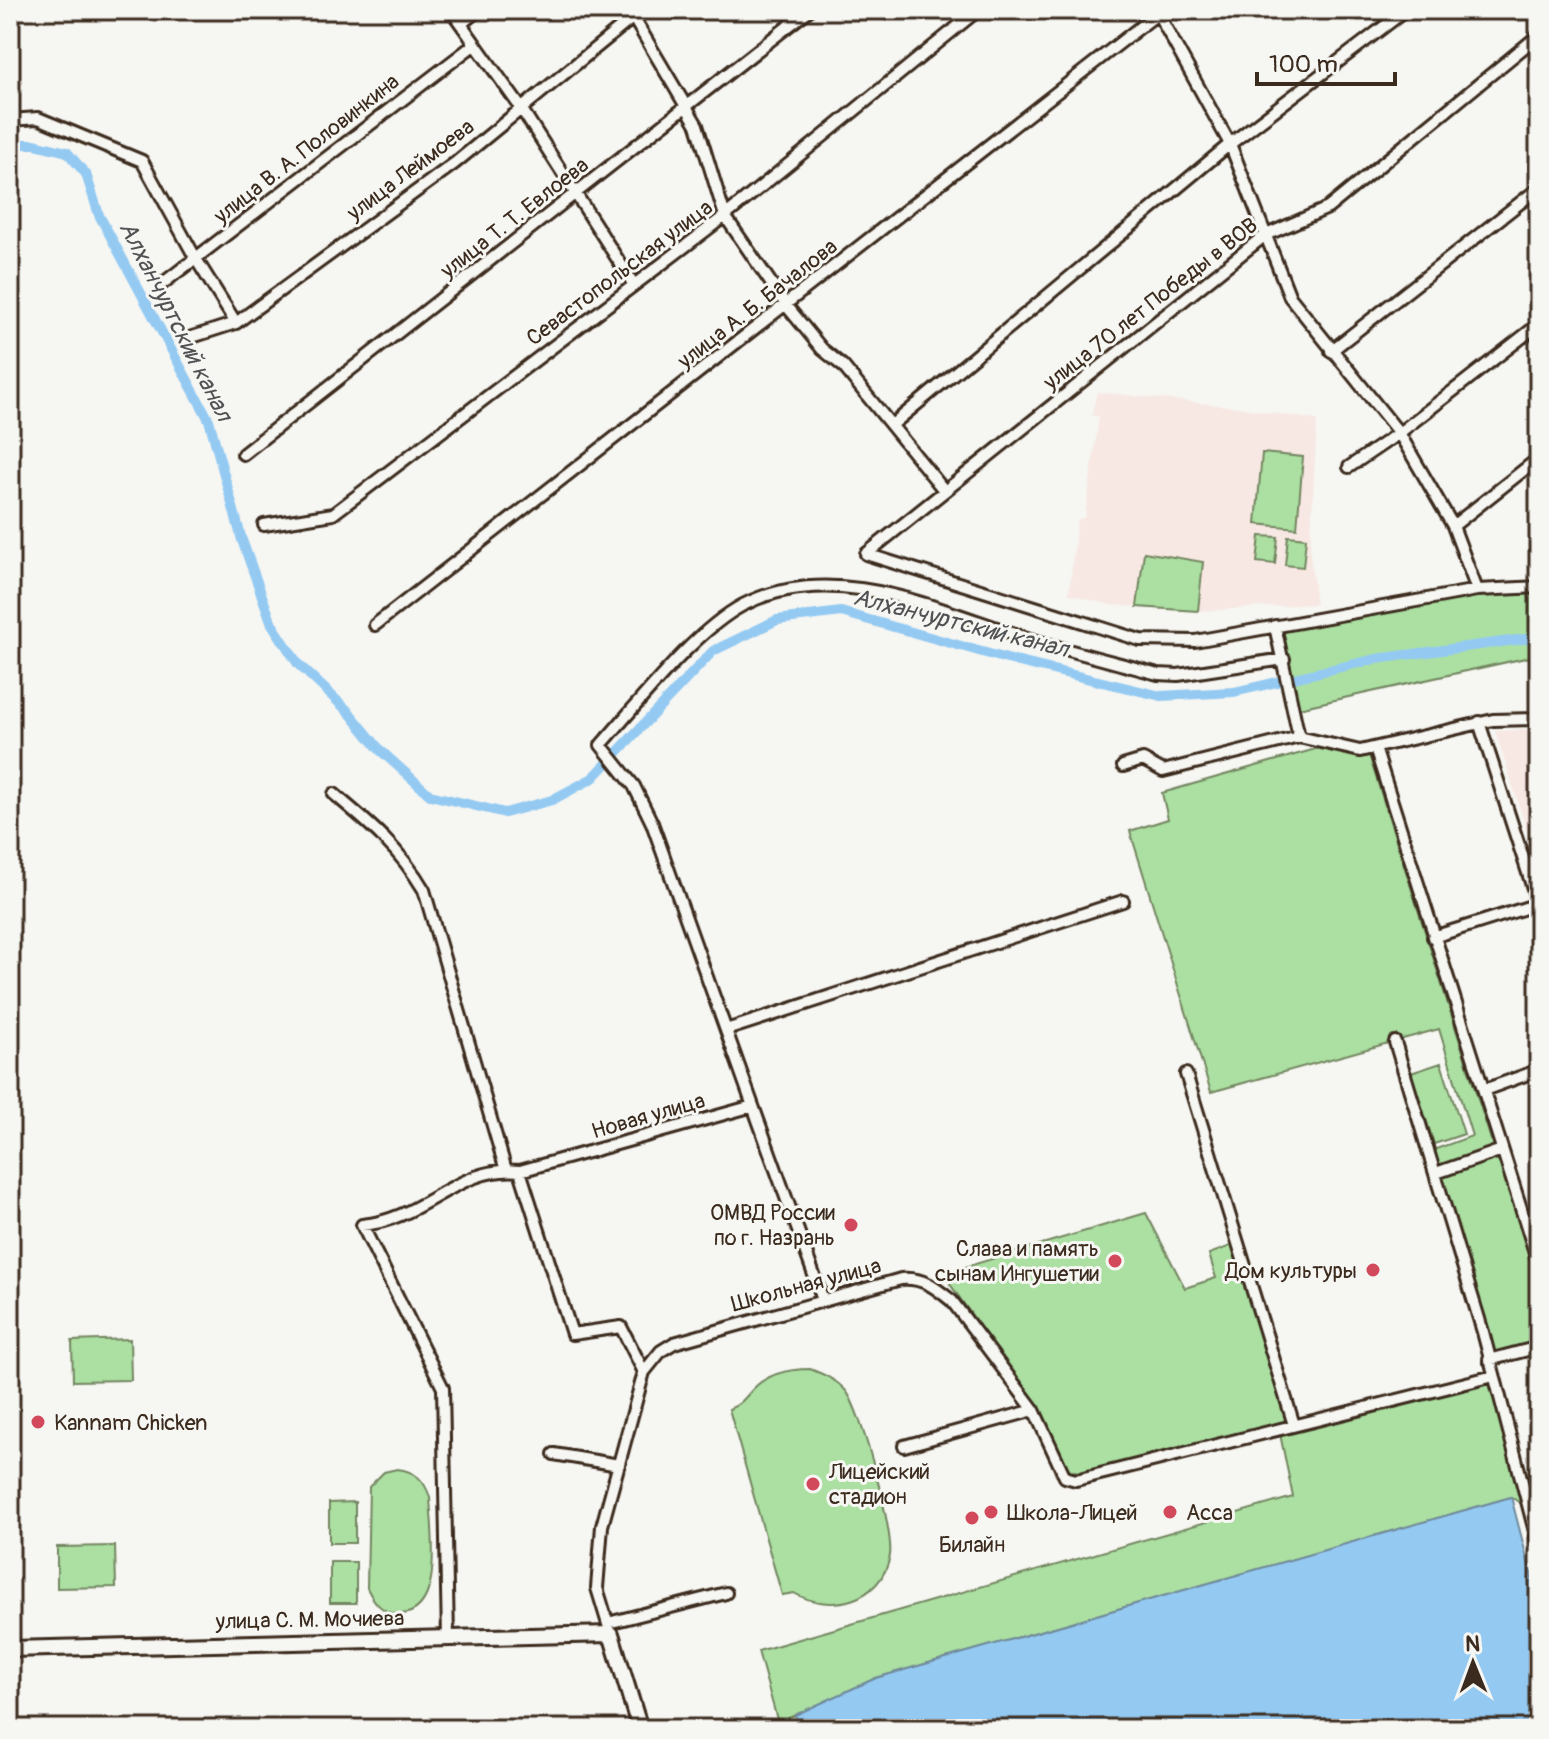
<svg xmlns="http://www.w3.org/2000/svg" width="1549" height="1739" viewBox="0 0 1549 1739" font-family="Pangolin,sans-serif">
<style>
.built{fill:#f7e8e3}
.green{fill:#abe0a2;stroke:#738560;stroke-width:2}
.water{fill:#94caf2;stroke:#708a9d;stroke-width:2}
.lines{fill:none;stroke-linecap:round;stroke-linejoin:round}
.canal{stroke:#94caf2;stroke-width:10}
.street-casing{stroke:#3b2a1e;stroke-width:16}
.secondary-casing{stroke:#3b2a1e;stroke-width:20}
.street{stroke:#f6f6f2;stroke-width:10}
.secondary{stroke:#f6f6f2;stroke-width:14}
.poi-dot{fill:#d1495b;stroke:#f6f6f2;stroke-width:3}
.labels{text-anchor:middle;stroke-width:6;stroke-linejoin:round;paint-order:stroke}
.street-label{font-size:22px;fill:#3b2a1e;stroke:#f6f6f2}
.poi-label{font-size:22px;fill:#3b2a1e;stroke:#f6f6f2;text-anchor:start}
.water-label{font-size:24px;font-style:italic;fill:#515253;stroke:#f6f6f2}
</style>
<rect width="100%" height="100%" fill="#f6f6f2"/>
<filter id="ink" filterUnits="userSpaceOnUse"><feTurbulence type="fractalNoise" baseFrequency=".0125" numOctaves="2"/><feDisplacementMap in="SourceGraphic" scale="16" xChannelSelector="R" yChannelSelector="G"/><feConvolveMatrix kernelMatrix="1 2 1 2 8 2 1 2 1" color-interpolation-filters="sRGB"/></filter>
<g filter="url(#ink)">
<path class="built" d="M1097,392l140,15 80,13 -7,133 6,51 -118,7 -87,-6 -42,-11 8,-74 8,-3 14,-100 -7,-2z
M1539,729v139l-44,-137z"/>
<path class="green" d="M1262,453l41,4 -6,71 -41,-4z
M1260,536l18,1 -3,27 -18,-2z
M1288,536l18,2 -3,29 -18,-2z
M1144,552l59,10 -5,49 -61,-4z
M1539,587v68l-245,54 -19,-83 202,-36z
M1326,746l34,10 9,-1 122,385 7,-2 41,127v82l-50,13 -58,-200 5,-2 -3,-8 39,-14 -33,-107 -228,63 -81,-261 38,-12 -6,-26z
M1441,1063l23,71 -30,10 -23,-71z
M1146,1213l39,75 31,-10 -7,-24 27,-10 52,176 -201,52 -16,-1 -12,-12 -19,-47 -90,-128 5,-14z
M130,1339l1,41 -58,1 -1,-40z
M810,1369c13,5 27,11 36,22 15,18 48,141 44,164 -8,47 -60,59 -96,38l-12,2 -53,-186c13,-5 16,-12 25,-21 15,-15 35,-19 56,-19z
M1494,1376l35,133 -18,-12 -635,181 -98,45 -20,-72 535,-154 -14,-68z
M397,1469c19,2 27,11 33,28 1,31 16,119 -32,117 -16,-1 -24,-12 -31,-26l2,-101 15,-15z
M355,1502v41h-26v-40z
M115,1546l1,41 -59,1v-41z
M330,1562h26v41h-26z"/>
<path class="water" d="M1511,1497l28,107v125h-740l-4,-14 81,-37z"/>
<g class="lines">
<path class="canal" d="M10,144h25l32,8 19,22 13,41 110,205 33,120 30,84 26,40 51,48 31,38 50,45 75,18 47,-13 41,-22 120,-127 64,-31 64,-8 166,47 154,37 73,-4 142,-33 163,-22"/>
<defs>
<path id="street" d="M451,10l70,98 113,177
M1156,10l74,134 60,153 109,136 54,93 24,64
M633,17l64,108 28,91 61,89 36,44 21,17 100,123
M461,24l17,-14
M10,120l28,-2 104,43 54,98 40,64
M162,284l313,-240
M189,338l47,-15 219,-160 187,-153
M1331,351l208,-163
M893,424l337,-280 176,-134
M243,454l566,-444
M1349,467l50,-34 140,-109
M264,525l69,-11 392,-298 253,-206
M1453,526l86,-68
M866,554l398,-318 64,-28 211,-173
M866,554l274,86 55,1 282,-51 62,-3
M375,625l787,-615
M1275,626l24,111
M1479,722l60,185
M1375,748l164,517
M1123,766l20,-6 20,11 136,-34 61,14 133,-31 46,-1
M334,794c36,30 66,55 90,96l81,277
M1433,937l105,-33
M726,1030l397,-129
M1395,1042l88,290 56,215
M1186,1074l108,351
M1484,1090l55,-20
M753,1106l-101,-283 -18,-37 -33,-41c38,-42 93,-114 142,-140 90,-46 193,4 281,32 44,14 90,25 134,37l20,1 106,-16
M520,1171l52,163 49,-7 23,45
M1436,1173l66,-23
M1489,1360l50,-13
M904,1446l130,-36
M554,1454l65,11
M608,1623l118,-30
M611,1634l-14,-46 5,-62 42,-154 17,-21 13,-8 227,-64c22,-2 35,9 51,22l82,109 31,67 11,3 418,-104
M448,1638l-5,-250 -81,-163c62,-5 95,-60 158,-54l233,-65 70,194"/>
<path id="secondary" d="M10,1649l601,-15 29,95"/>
</defs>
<use href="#street" class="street-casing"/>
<use href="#secondary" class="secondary-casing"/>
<use href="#street" class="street"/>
<use href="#secondary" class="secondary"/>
</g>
</g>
<g class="poi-dot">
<circle cx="851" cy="1225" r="8"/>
<circle cx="1115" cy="1261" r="8"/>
<circle cx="1373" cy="1270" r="8"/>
<circle cx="38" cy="1422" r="8"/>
<circle cx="813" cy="1484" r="8"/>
<circle cx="991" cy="1512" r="8"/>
<circle cx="1170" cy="1512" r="8"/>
<circle cx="972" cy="1518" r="8"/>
</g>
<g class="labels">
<g class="street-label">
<text transform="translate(306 148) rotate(-38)" y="8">улица В. А. Половинкина</text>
<text transform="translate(410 169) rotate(-37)" y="8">улица Леймоева</text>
<text transform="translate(514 217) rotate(-38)" y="8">улица Т. Т. Евлоева</text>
<text transform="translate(619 272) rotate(-37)" y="8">Севастопольская улица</text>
<text transform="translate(757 303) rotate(-38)" y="8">улица А. Б. Бачалова</text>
<text transform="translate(1150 303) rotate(-38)" y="8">улица 70 лет Победы в ВОВ</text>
<text transform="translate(648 1115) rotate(-16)" y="8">Новая улица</text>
<text transform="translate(806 1284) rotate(-15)" y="8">Школьная улица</text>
<text transform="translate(310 1619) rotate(-1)" y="8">улица С. М. Мочиева</text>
</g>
<g class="poi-label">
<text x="835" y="1220" text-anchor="end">ОМВД России<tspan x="835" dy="25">по г. Назрань</tspan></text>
<text x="1099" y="1256" text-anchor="end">Слава и память<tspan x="1099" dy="25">сынам Ингушетии</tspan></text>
<text x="1357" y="1278" text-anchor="end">Дом культуры</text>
<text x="54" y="1430">Kannam Chicken</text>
<text x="829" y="1479">Лицейский<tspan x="829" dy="25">стадион</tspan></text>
<text x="1007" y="1520">Школа-Лицей</text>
<text x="1186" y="1520">Асса</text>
<text x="972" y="1552" text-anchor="middle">Билайн</text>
</g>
<g class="water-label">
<text transform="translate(176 321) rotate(63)" y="8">Алханчуртский канал</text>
<text transform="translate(961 623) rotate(14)" y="8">Алханчуртский канал</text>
</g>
</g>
<rect width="1549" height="1739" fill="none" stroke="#f6f6f2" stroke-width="40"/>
<rect x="20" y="20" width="1509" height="1699" fill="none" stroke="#3b2a1e" stroke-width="3" filter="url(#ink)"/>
<g transform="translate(1473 1663) rotate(359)" stroke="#f6f6f2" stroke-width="6" paint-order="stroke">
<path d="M0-6L14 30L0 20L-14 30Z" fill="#3b2a1e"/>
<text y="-12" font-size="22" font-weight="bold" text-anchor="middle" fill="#3b2a1e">N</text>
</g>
<path d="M1257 72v12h138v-12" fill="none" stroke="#3b2a1e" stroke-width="4"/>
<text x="1269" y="72" font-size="24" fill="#3b2a1e" stroke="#f6f6f2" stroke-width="6" paint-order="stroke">100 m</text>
</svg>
